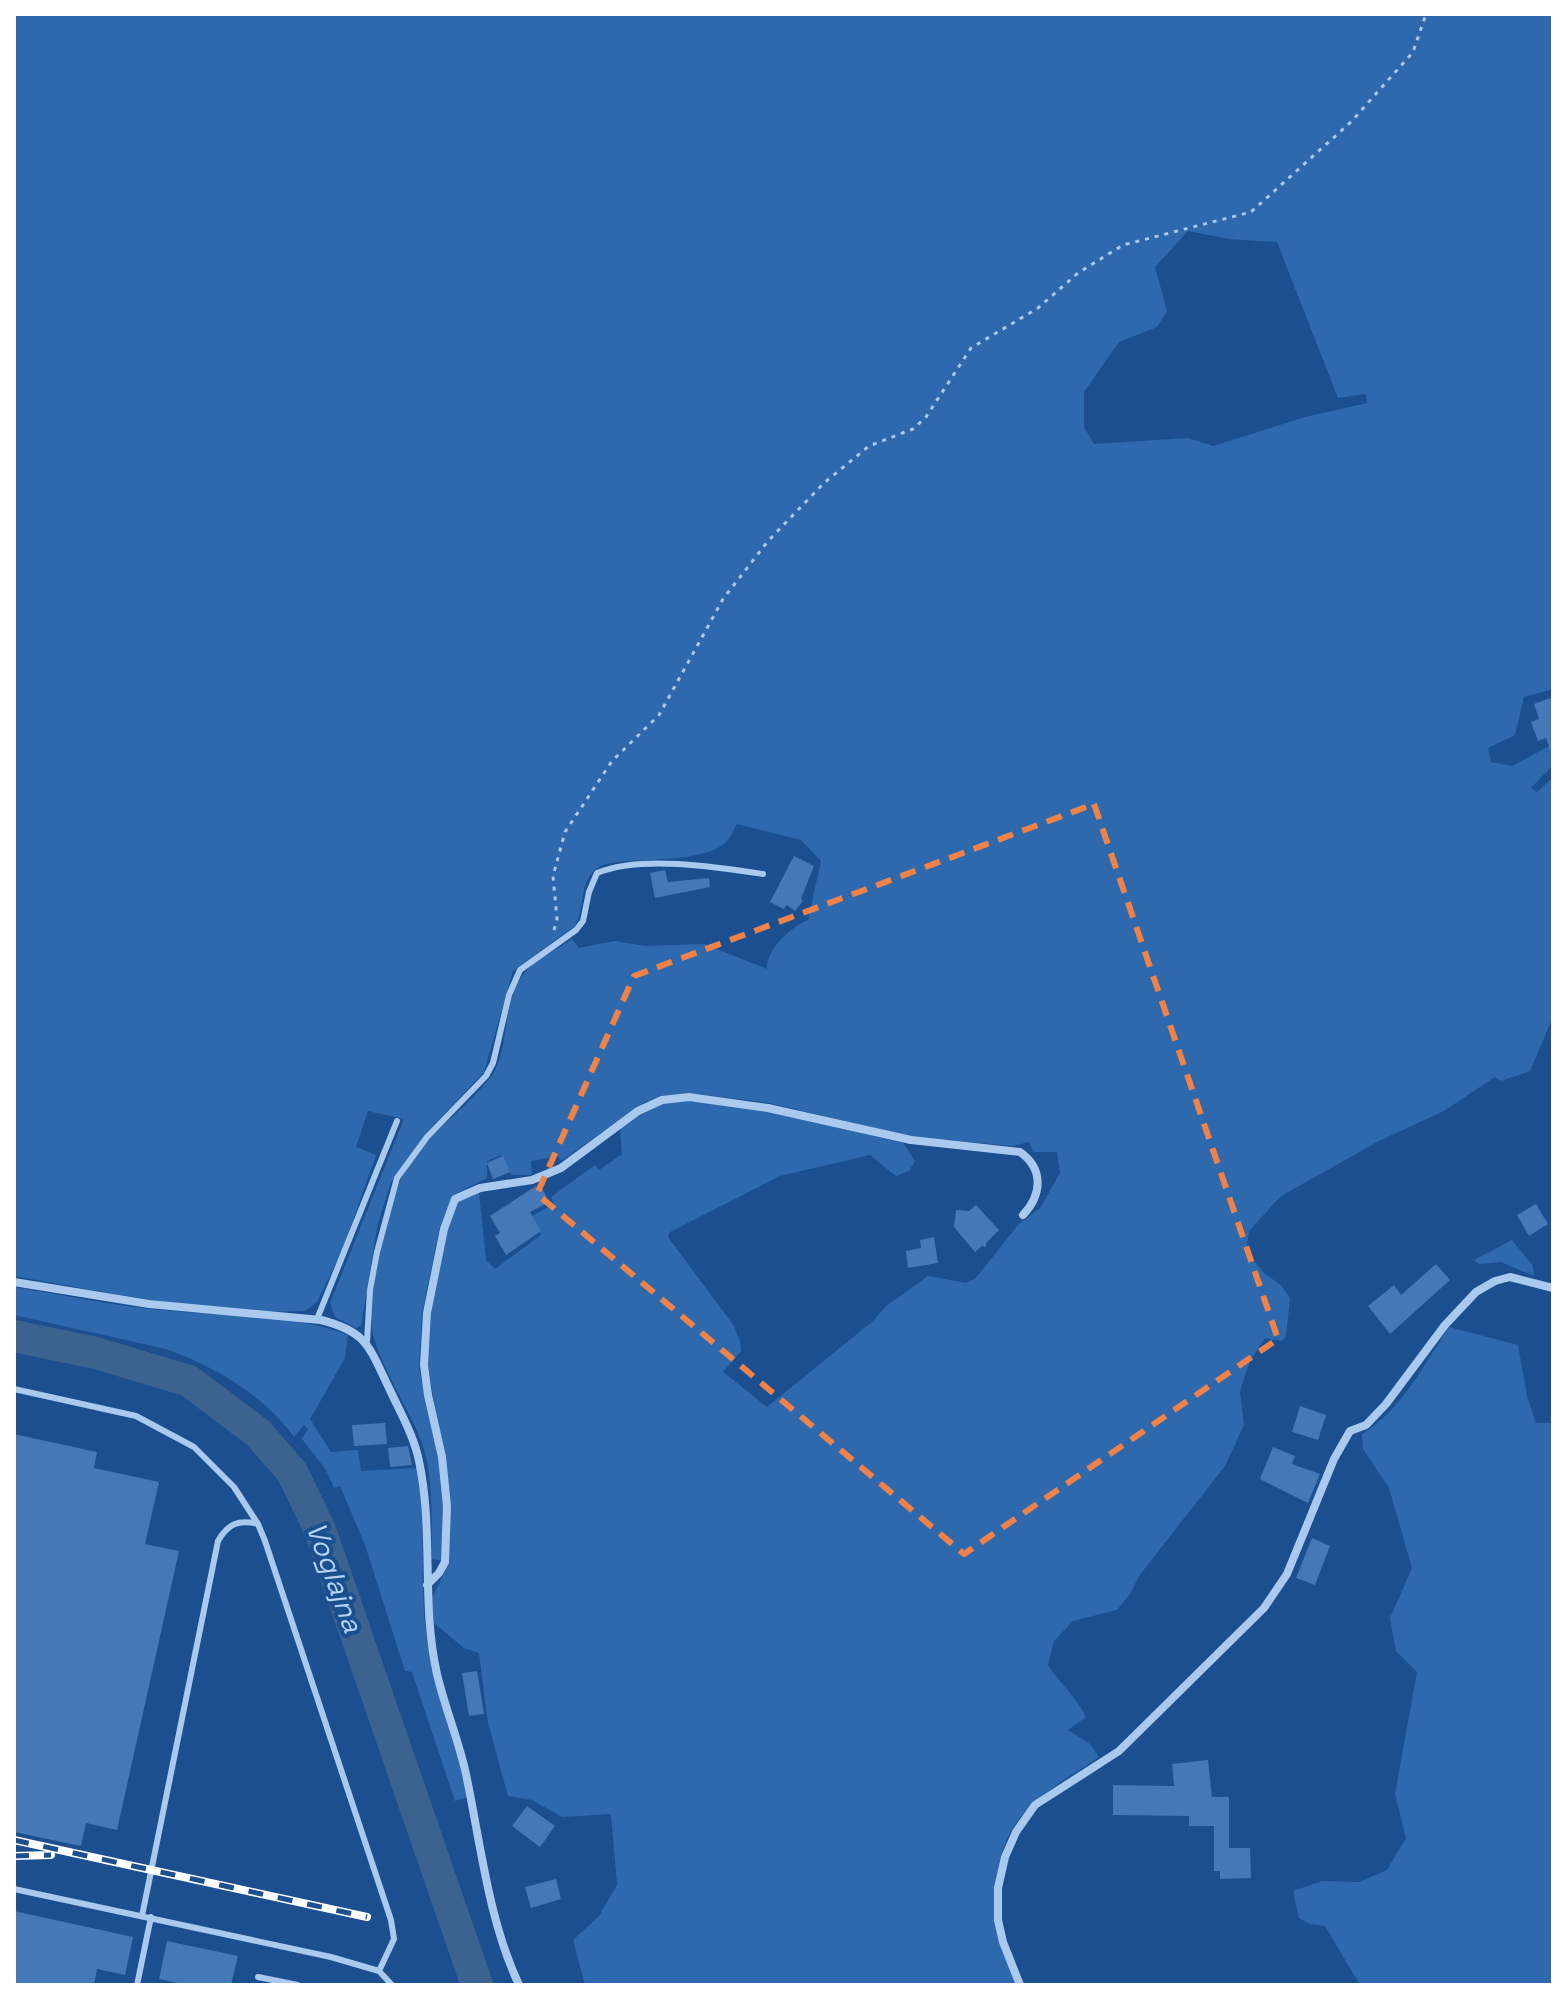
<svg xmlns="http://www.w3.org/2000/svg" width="1567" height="1999" viewBox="0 0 1567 1999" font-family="'Space Grotesk',sans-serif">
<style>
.green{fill:#2e69ad;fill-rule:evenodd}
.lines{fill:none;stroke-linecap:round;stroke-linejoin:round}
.river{stroke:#3c6290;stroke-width:32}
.building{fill:#4478b7}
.path{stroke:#a9c9ee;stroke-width:3;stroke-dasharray:4 6;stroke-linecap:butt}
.lane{stroke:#a9c9ee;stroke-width:6}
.street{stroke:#a9c9ee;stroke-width:8}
.rail-casing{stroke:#fff;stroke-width:8}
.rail{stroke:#1b4f8f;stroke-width:5;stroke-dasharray:15;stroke-linecap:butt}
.marked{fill:none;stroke:#ee8249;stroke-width:6;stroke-dasharray:16 10;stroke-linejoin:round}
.labels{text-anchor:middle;stroke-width:8;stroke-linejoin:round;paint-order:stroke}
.water-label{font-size:28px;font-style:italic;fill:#b5d3f5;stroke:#1b4f8f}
</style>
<rect width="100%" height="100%" fill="#1b4f8f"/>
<path class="green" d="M14,14h1539v675l-29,8 -9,38 -27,13 3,14 21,4 41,-22v21l-22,23 6,4 16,-15v240l-23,54 -29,10 -6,-4 -51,34 -65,30 -98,55 -32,35 -3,20 19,23 16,11 9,13 -4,38 -4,5 -17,-3 -15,23 -10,30 4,34 -19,41 -86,110 -9,18 -13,16 -44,11 -19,20 -6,24c12,19 28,31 38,52l-18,13 22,14 9,13c-44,30 -89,50 -100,108 -2,10 -5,21 -4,30 5,30 16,60 20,90h-430l-12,-45 26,-24 18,-31 -6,-71 -49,3 -30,-17 -24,-4 -20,-73 -9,-70 -15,-5 -30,-25 -2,-25 16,-33 2,-59 -22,-142 4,-65 15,-66 11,-31 21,-9 7,67 9,9 46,-34 -9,-19 22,-12 -3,-7 44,-32 4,5 23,-16 -2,-25 17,-13 26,-13 26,-2 66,7 148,35 12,18 -6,10 -13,5 -26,-21 -90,21 -110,56 -2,5 66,89 6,15 1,10 -18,21 44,35 106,-86 13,-15 42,-30 38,7 9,-4 43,-54 22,-17 20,-35 -3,-21h-24l-4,-10 -16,4 -101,-9 -143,-34 -79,-10 -27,3 -18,6 -84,59 -3,-5 -27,5 1,14h-21l-10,-20 -14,6v17l-34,17 -13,31 -18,88 -3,54 20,91 5,47 -1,50 -3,4 -8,-1c-1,-35 2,-83 -10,-116 -13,-35 -37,-68 -48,-105 -11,-34 14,-140 33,-171 22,-35 58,-57 83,-89 22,-27 9,-78 37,-108 12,-14 30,-20 45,-31l7,9 35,-7 32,5 58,-2 63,25c-1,-20 24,-42 41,-49l13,-59 -20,-21 -64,-16c-3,5 -6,12 -10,17 -17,20 -77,18 -101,20 -10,1 -22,2 -30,8 -17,13 -11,40 -21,57l-62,45 -29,101 -54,57 -39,53 -13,41 -17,103 -5,2 -21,-11 -5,-14 74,-184 -36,-8 -12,36 20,8 -34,96 -25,51 -12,9c-91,4 -200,-19 -291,-35zM1188,231l41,8 48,3 61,156 28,-4 1,9 -62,14 -92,29 -25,-8 -94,6 -10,-17v-35l35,-50 38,-15 10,-16 -12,-44z
M1512,1240l21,26 1,10 -33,-14 -22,2 -5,-4z
M14,1287c48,8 97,18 146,23 62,6 130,3 188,25l-3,23 -35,61 21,33 27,-2 3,21 57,-3c8,57 1,116 9,173 6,37 20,72 30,108 5,15 7,32 10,48l-12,4 -43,-129 -7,-1 -40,-126 -25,-59 -6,2 -8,-18 -24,-31 6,-10 -4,-4 -10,12c-30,-42 -80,-71 -128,-88l-152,-34z
M1449,1327l69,18 9,51 9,27h17v562h-193l-35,-59 -15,-2 -11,-6 -6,-27 29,-10 37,1 28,-12 19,-32 -11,-44 22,-122 -21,-21 -6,-33 22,-50 -23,-80 -26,-39 -1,-15c39,-23 62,-70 87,-107z"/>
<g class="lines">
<path class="river" d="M14,1336l82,17 93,28 69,52 34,39 28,58 157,455"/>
</g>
<path class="building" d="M1553,697v55h-2l-5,-14 -8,3 -7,-19 8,-3 -5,-15z
M794,856l20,10 -13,33 2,2 -8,10 -8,-6 -3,4 -14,-7z
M665,870l3,12 41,-4 1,9 -55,11 -5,-25z
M503,1156l7,16 -17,7 -6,-16z
M536,1186l2,3 4,-1 7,14 -19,10 11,19 -35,24 -11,-19 5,-3 -10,-17z
M1536,1204l12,20 -19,12 -12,-21z
M976,1205l23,25 -13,13v4l-4,-1 -7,6 -21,-25 2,-17 13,1z
M934,1237l4,26 -30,5 -2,-17 15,-3 -1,-8z
M1436,1264l14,16 -60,54 -22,-28 26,-21 7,10z
M1300,1406l26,9 -8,25 -26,-8z
M385,1423l2,21 -33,2 -2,-21z
M14,1434l83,18 -3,16 65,14 -14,62 34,7 -62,279 -31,-7 -5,23 -67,-14z
M408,1446l4,19 -22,2 -2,-19z
M1273,1447l22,9 -3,8 28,10 -12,29 -48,-24z
M1312,1538l18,8 -15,39 -19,-7z
M477,1671l7,43 -15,2 -7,-43z
M1208,1760l4,37h17v51h21l1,30 -31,1v-8h-6v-45h-25v-10l-76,-1v-30l61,1 -2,-22z
M527,1806l28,20 -15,21 -28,-21z
M556,1879l5,20 -30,9 -6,-21z
M14,1911l119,26 -8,38 -28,-6 -3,16h-80z
M167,1941l71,15 -7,29h-44l-28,-6z"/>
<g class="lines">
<path class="path" d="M554,930l3,-11 -4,-43 12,-44 47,-71 47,-46 64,-116 45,-58 56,-58 45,-37 44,-17 13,-12 45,-69 67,-40 40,-35 45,-28 128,-33 101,-91 61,-69 13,-38"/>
<path class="lane" d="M317,1319l80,-198
M367,1342l3,-52 7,-38 20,-74 30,-41 59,-61 7,-13 16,-68 11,-25 56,-40 7,-9 6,-29 8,-19c44,-18 120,-6 166,1
M14,1389l122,27 58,31 40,40 24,37 7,17 126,379 3,19 -15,32
M14,1889l317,68 48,14 13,14
M142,1916l76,-375c10,-17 20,-22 40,-17
M258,1977l40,8
M137,1985l14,-68"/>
<path class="street" d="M14,1282l135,22 172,16c47,12 48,27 68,68 11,24 25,48 30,73 15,70 2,143 18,213 8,35 23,69 30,105 14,68 22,142 52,206
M427,1585l12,-12 6,-11 2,-56 -5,-49 -14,-62 -4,-30 3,-52 17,-84 11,-30 25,-11 52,-8 29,-12 77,-57 24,-11 27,-3 79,11 143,32 109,12c24,17 22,43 3,63
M1020,1985l-17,-43 -5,-22v-32l7,-31 11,-25 19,-27 84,-54 145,-143 23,-34 47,-115 16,-28 16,-6 20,-21 59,-79 31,-33 19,-11 15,-4 43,11"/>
<defs>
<path id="rail" d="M14,1840l353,77
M14,1856l37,-1"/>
</defs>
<use href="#rail" class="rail-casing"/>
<use href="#rail" class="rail"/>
</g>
<path class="marked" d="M1094,804l184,535 -314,215 -427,-360 97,-218z"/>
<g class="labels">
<g class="water-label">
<text transform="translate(335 1577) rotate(70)" y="10">Voglajna</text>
</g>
</g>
<rect width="1567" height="1999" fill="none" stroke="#ffffff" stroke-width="32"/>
</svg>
